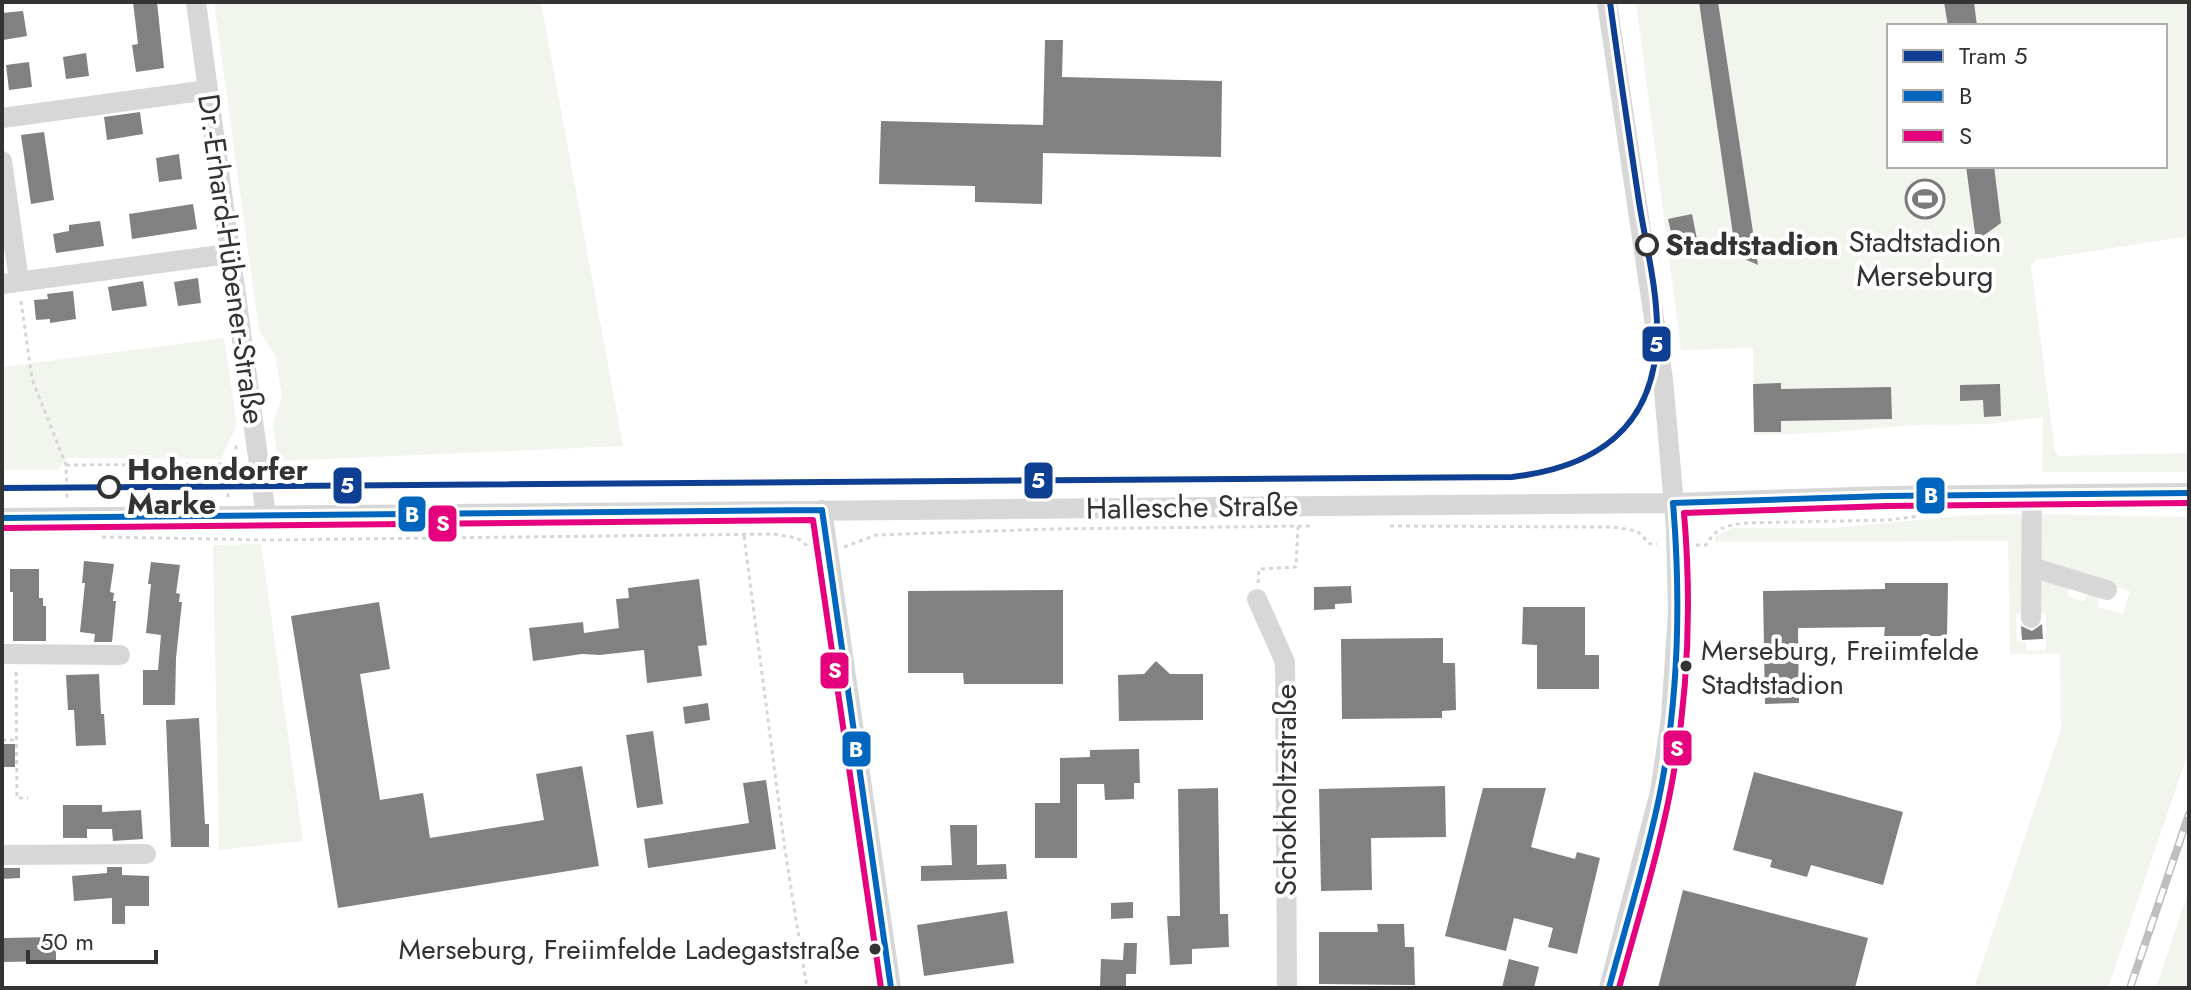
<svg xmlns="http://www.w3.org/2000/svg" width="2191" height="990" viewBox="0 0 2191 990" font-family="Jost,sans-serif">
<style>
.green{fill:#f1f5ed;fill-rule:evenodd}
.building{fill:#818181}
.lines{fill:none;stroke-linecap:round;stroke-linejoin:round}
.path{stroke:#d6d6d6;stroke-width:3;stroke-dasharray:4 4;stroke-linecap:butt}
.minor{stroke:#d7d7d7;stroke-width:20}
.rail-casing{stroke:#bebebe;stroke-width:8}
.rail{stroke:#fff;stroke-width:5;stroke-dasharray:15;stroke-linecap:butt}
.bus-1-casing{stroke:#fff;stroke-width:12}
.bus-2-casing{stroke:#fff;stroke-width:12}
.bus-1{stroke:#0065bd;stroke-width:6}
.bus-2{stroke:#e5007d;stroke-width:6}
.tram-1-casing{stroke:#fff;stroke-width:12}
.tram-1{stroke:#0f3f93;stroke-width:6}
.stop-dot{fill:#fff;stroke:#333;stroke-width:4}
.bus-dot{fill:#333;stroke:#fff;stroke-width:3}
.labels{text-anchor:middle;stroke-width:8;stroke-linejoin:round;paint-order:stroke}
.bus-label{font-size:28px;fill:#333;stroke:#fff;text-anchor:start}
.poi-label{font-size:30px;fill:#333;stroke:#fff}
.stop-label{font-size:30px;font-weight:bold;fill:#333;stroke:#fff;text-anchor:start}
.street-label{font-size:30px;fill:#333;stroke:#fff}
.line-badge{stroke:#fff;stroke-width:3}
.badge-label{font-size:22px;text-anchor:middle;font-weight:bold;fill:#fff}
</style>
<rect width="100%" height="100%" fill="#fff"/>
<path class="green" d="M214,2h327l82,444 -345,15 -5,-37 9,-28 -7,-42 -16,-23z
M1636,2h553v234l-153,24 -5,5 24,187 4,4 130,-3v19h-147l1,-55 -54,7 -77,1 -75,7 -83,3 -1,-87 -72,2zM1889,26h276v140h-276z
M224,338l13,87 -16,34 -153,-1 -11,12h-55v-103z
M2026,514l1,99 -11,1 1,27 9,1v9l20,-1v-37h-10l-1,-39 35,10 -3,12 17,6 4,-13 13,4 -4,14 26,7 7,-23 -81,-23 -14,-13 -1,-41 155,3v233l-81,238h-134l87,-258 -1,-76h-50l-2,-113 -294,1 2,-6 17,-8h102l134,-13z
M261,544l42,297 -84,9 -6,-305z
M2189,890v98h-33z"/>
<path class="building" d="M133,2h24l7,66 -28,4 -4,-27 6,-1z
M1699,2h19l40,263 -22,-10z
M1944,2h30l3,24h-29z
M23,11l4,25 -24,4 -1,-27z
M1045,40h18l-1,37 160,4 -1,76 -178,-4 -1,51 -67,-2v-16l-96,-2 2,-63 162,4z
M86,53l3,23 -23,3 -3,-22z
M29,62l3,25 -23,3 -3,-25z
M140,112l3,22 -36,6 -3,-23z
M44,132l10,68 -23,4 -10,-69z
M179,154l3,25 -23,3 -3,-24z
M1966,166h28l7,57 -25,18z
M193,204l4,25 -65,10 -3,-25z
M1692,214l7,36 -23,4 -8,-35z
M100,221l4,25 -48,7 -3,-19 16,-3v-6z
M198,278l3,25 -23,3 -4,-24z
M143,281l4,25 -35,5 -4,-24z
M73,291l3,28 -26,4v-4l-14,1 -2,-20 14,-1 -1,-5z
M1781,383v6l110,-2 1,32 -111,2v11h-27l-1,-48z
M2000,384l1,32 -17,1 -1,-17 -23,1v-16z
M84,561l30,3 -4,28 4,1 -1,8h3l-4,41h-18l1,-8 -15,-2 5,-49h-3z
M151,562l29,3 -4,28 4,1 -1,8h3l-6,56 -1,47h-32v-35h15l3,-35 -15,-2 5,-49h-3z
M10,569h29v29h4v8h3v35h-33v-49h-3z
M699,579l8,66 -9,1 4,30 -55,7 -3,-33 -44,5 -18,-1 -49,7 -4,-33 54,-6 1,11 35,-5 -3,-29 13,-1 -1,-10z
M1885,583h63l-1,53h-63l1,-9 -87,1 1,75 -34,1 -2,-113 122,-2z
M1351,586l1,17 -17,1v5l-21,1v-23z
M1063,590v94h-99l-1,-11h-55v-82z
M379,602l11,67 -30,5 20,126 43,-7 7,45 114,-18 -8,-46 46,-8 17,100 -261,42 -47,-292z
M1523,607h62v48h14v34h-62v-44l-15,-1z
M2042,624l1,15 -21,1 -1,-14 11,5z
M1443,638v25h12l1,47 -14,1v7l-100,1 -1,-80z
M1156,661l14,13h33v46l-84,1 -1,-46 26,-1z
M99,674l2,40h3l2,31 -30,1 -2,-36h-6l-2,-35z
M708,703l2,17 -25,4 -2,-17z
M199,718l6,106h4v23h-38l-5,-127z
M653,731l10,73 -26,4 -11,-73z
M2,744h13v23h-13z
M1139,749l1,34h-6v16l-29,1 -1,-16h-27v74h-42v-55h25v-45l30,-1v-7z
M1754,772l149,40 -20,73 -72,-20 -4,12 -37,-10 2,-7 -39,-10z
M766,780l10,69 -128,19 -4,-29 105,-16 -6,-40z
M1445,786l1,51 -75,1 1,52 -51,1 -2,-102z
M1218,788l2,126h8l1,33 -37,2v15l-22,1 -3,-49h13l-2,-127z
M1483,788h63l-15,59 44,12 2,-7 23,6 -23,96 -29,-7 5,-19 -39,-10 -8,33 -61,-15z
M63,805h39v7l39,-2 2,29 -30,2 -1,-12h-25v9h-24z
M950,825h27v40l29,-1 1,15 -86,2v-15l31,-1z
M107,867h15v8l27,1v30h-24v18h-13v-26l-38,3 -2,-25 35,-3z
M2,868h18v10l-18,1z
M1683,890l185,48 -13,50h-197z
M1133,902v16l-22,1v-16z
M1007,911l7,52 -90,13 -7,-51z
M1377,924h27l1,23h9l1,38 -96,-1v-52h59z
M56,937v24l-54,1v-24z
M1124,943h13l-1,31h-10v14h-26l1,-29 22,1z
M1509,959l30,8 -5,21h-32z"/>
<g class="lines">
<path class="path" d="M21,301l11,78 34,86 1,33
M229,464l8,-19
M66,465l163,-1 -1,33
M1390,526l223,1 24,4 13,13h7
M744,536l41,314 22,138
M102,537l167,3 505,-6 23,4 13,10
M1696,545h10c10,-17 18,-19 38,-22l143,-3 32,-4
M844,547l32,-12 174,-6 260,-3
M1258,583l1,-14 37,-2 2,-40
M16,672l1,126h11
M2,740h15"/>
<path class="minor" d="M196,2l70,514
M1607,2l56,377 13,149 2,84 -7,106 -11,74 -51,196
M2,118l206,-28
M2,161l17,120
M2,284l226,-30
M822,510l69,478
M2,518l1671,-15 213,-7 303,-3
M2031,567l76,23
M1257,599l28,63 2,326
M2031,618l1,-124
M2,654l118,1
M2,855l144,-1"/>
<defs>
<path id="rail" d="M2130,988l59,-174"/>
</defs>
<use href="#rail" class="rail-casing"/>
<use href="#rail" class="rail"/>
<defs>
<path id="bus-1" d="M1673,503l213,-7 303,-3
M822,510l69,478
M2,518l820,-8
M1609,988c18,-67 39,-133 52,-200 18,-95 20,-189 12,-285"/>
<path id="bus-2" d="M2,528l811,-8 68,468
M1619,988c18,-65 38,-129 51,-195 18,-92 22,-187 14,-280l202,-7 303,-3"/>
</defs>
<use href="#bus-1" class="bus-1-casing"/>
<use href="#bus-2" class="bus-2-casing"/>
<use href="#bus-1" class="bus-1"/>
<use href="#bus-2" class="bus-2"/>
<defs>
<path id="tram-1" d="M2,488l1510,-11c85,-10 143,-49 145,-142 1,-44 -11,-89 -18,-133 -10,-67 -20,-133 -29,-200"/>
</defs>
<use href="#tram-1" class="tram-1-casing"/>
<use href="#tram-1" class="tram-1"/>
</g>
<defs>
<symbol id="stadium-ring" viewBox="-11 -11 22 22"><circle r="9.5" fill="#fff" stroke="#7a7a7a" stroke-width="1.5"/><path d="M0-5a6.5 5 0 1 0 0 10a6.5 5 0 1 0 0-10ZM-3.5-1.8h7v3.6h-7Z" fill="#7a7a7a"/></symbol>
</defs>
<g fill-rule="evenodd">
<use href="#stadium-ring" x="1903" y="177" width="44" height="44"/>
</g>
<g class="stop-dot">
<circle cx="1647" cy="245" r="10"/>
<circle cx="109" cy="487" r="10"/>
</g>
<g class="bus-dot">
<circle cx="1686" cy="666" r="7"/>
<circle cx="875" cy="949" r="7"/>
</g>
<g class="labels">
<g class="bus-label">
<text x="1701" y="660">Merseburg, Freiimfelde<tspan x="1701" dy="34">Stadtstadion</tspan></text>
<text x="860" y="959" text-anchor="end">Merseburg, Freiimfelde Ladegaststraße</text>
</g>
<g class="poi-label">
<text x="1925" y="252">Stadtstadion<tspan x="1925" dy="34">Merseburg</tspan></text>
</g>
<g class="stop-label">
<text x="1665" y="255">Stadtstadion</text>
<text x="127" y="480">Hohendorfer<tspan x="127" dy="34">Marke</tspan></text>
</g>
<g class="street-label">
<text transform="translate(231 259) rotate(82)" y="10">Dr.-Erhard-Hübener-Straße</text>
<text transform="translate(1192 507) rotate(-1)" y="10">Hallesche Straße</text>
<text transform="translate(1286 790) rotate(-90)" y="10">Schokholtzstraße</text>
</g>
</g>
<g class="line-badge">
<rect x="1641" y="325" width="31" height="38" rx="8" fill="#0f3f93"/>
<rect x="1023" y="461" width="31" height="39" rx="8" fill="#0f3f93"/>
<rect x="332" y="466" width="31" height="39" rx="8" fill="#0f3f93"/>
<rect x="1915" y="476" width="31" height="39" rx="8" fill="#0065bd"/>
<rect x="397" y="495" width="30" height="38" rx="8" fill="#0065bd"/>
<rect x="427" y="504" width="31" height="39" rx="8" fill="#e5007d"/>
<rect x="819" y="651" width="31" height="39" rx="8" fill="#e5007d"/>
<rect x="1662" y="729" width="31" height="38" rx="8" fill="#e5007d"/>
<rect x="841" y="730" width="31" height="38" rx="8" fill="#0065bd"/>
</g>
<g class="badge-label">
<text x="1656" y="352">5</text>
<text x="1038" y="488">5</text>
<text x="347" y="493">5</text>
<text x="1931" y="503">B</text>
<text x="412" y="522">B</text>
<text x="443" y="531">S</text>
<text x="835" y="678">S</text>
<text x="1677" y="756">S</text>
<text x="856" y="757">B</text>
</g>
<rect width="2191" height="990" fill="none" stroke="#333333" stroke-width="8"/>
<rect x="1887" y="24" width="280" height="144" fill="#ffffff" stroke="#adadad" stroke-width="2"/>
<rect x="1903" y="50" width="40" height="12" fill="#0f3f93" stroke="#adadad" stroke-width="2"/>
<text x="1959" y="64" font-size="24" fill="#333333">Tram 5</text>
<rect x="1903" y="90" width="40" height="12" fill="#0065bd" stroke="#adadad" stroke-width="2"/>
<text x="1959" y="104" font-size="24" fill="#333333">B</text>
<rect x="1903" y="130" width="40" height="12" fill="#e5007d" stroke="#adadad" stroke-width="2"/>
<text x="1959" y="144" font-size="24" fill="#333333">S</text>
<path d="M28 950v12h128v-12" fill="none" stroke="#333333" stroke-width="4"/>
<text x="40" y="950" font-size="24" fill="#333333" stroke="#ffffff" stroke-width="6" paint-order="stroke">50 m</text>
</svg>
